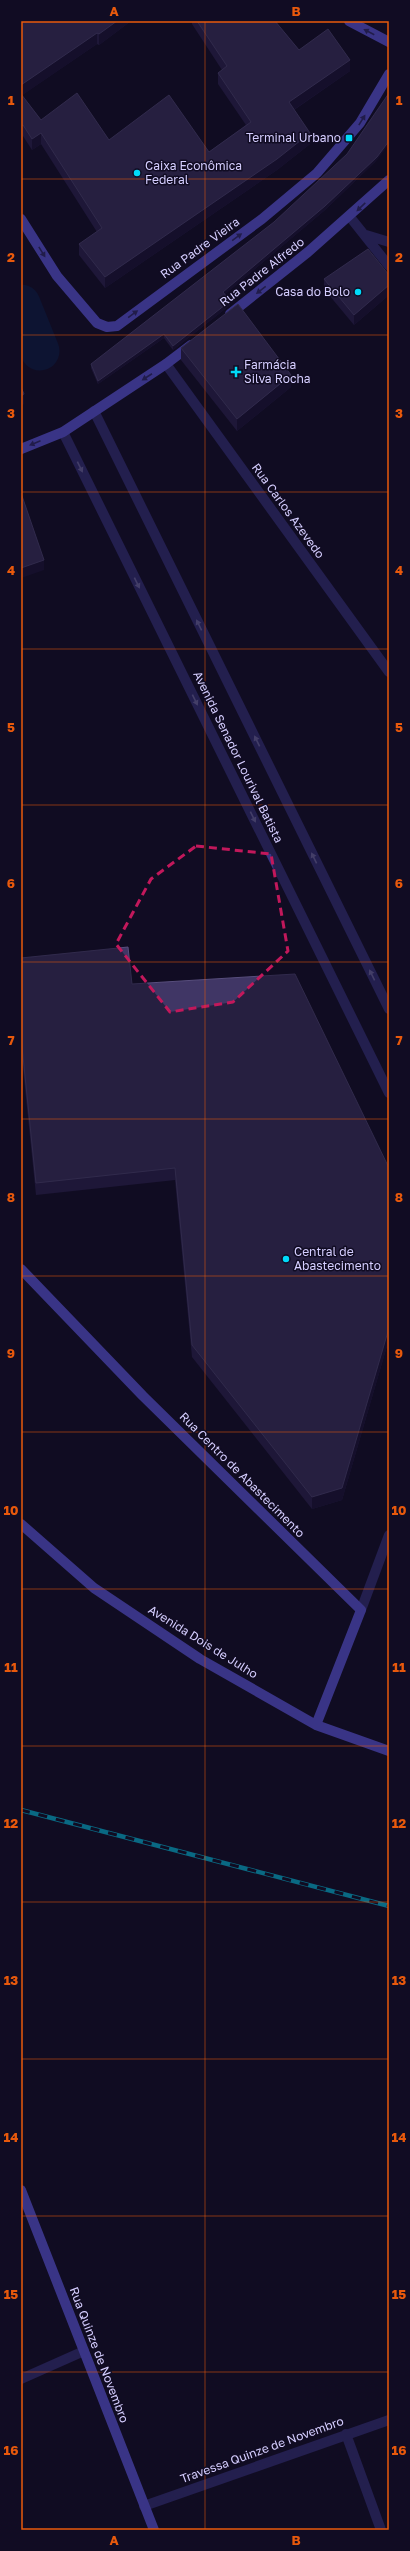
<svg xmlns="http://www.w3.org/2000/svg" width="410" height="2551" viewBox="0 0 410 2551" font-family="'Golos Text',sans-serif">
<style>
.lines{fill:none;stroke-linecap:round;stroke-linejoin:round}
.river{stroke:#091e45;stroke-width:39}
.lane{stroke:#3a3584;stroke-width:10}
.street{stroke:#3a3584;stroke-width:10}
.secondary{stroke:#6c65ff;stroke-width:10}
.rail-casing{stroke:#00daf9;stroke-width:4.5}
.rail{stroke:#110c23;stroke-width:3;stroke-dasharray:9;stroke-linecap:butt}
.wall{fill:#2f2452}
.shaded-wall{fill:#1b1337}
.building{fill:#403665;stroke:#584e7d}
.oneway{fill:#35307b}
.oneway2{fill:#807abb}
.marked{fill:none;stroke:#c2185b;stroke-width:3;stroke-dasharray:8 5;stroke-linejoin:round}
.grid{fill:none;stroke:#e8590c;stroke-width:1;stroke-opacity:0.55}
.poi-dot{fill:#00daf9;stroke:#110c23;stroke-width:1.5}
.labels{text-anchor:middle;stroke-width:3;stroke-linejoin:round;paint-order:stroke}
.poi-label{font-size:12px;fill:#d5ceff;stroke:#110c23;text-anchor:start}
.street-label{font-size:12px;fill:#d5ceff;stroke:#110c23}
.neatline{fill:none;stroke:#e8590c;stroke-width:1.5}
.grid-label{font-size:13px;text-anchor:middle;font-weight:bold;fill:#e8590c}
</style>
<rect width="100%" height="100%" fill="#110c23"/>
<g class="lines">
<path class="river" d="M21,304l19,47"/>
<path class="lane" d="M361,1610l28,-75"/>
<path class="street" d="M350,217l39,49
M366,235l23,7
M166,364l223,308
M94,411l295,598
M63,432l326,661
M21,2379l63,-28
M346,2434l35,96
M144,2506l245,-86"/>
<path class="secondary" d="M349,21l40,21
M21,219l36,57 40,47 10,4 10,-1 145,-107 55,-46 43,-50 29,-49
M230,314l78,-62 81,-72
M21,449l42,-17 103,-68 25,-19
M21,1269l122,127 218,214 -45,115
M21,1524l73,64 106,71 116,66 73,26
M21,2190l133,340"/>
<defs>
<path id="rail" d="M21,1810l368,96"/>
</defs>
<use href="#rail" class="rail-casing"/>
<use href="#rail" class="rail"/>
</g>
<path class="wall" d="M21,21h110l-32,24 -2,-1 -75,51 19,25 68,20 100,12 37,-27 -28,-41v-11l4,-3 -30,-46v-3h83l24,29 51,21 -56,39 16,34 -33,26 -172,118 -26,-33v-11l18,-12 -56,-88 -9,6 -9,-14 -2,1z
M377,160l-52,50 -100,84 5,11 -57,45 -9,-12 -66,46 -7,-16v-4z
M389,275v20l-35,30 -30,-36v-10z
M181,348l110,39 -54,44 -56,-71z
M21,958l111,26 257,184v171l-47,161 -30,9 -120,-152 -17,-177 -139,15 -15,-146z"/>
<path class="shaded-wall" d="M117,21h14l-32,24v-11z
M97,33v11l-76,52v-11z
M350,60v11l-61,42v-11z
M23,125v11l-2,1v-11z
M41,133v11l-9,6v-11z
M310,133v11l-33,26 -172,118v-11z
M389,141v3l-12,16 -52,50 -102,86v-4z
M389,285v10l-35,30v-10z
M230,301v4l-57,45v-4z
M164,334v4l-66,46v-3z
M291,375v12l-54,44v-12z
M24,394v10l-3,2v-10z
M44,560v10l-23,8v-10z
M389,1328v11l-47,161 -30,9v-12z"/>
<path class="building" d="M21,21h96l-18,13 -2,-1 -76,52z
M197,21h78l24,29 29,-21 22,31 -61,42 21,31 -33,26 -172,118 -26,-33 23,-16 -61,-95 -9,6 -9,-14 -2,1v-32l20,26 36,-27 32,47 60,-45 40,57 42,-30 -33,-49 9,-7z
M389,93v48l-12,16 -52,49 -102,86 7,9 -57,45 -9,-12 -66,47 -7,-17 183,-142 73,-68z
M368,249l21,26v10l-35,30 -30,-36z
M238,304l53,71 -54,44 -56,-71z
M21,387l3,7 -3,2z
M21,493l23,67 -23,8z
M128,947l4,37 163,-10 94,194v160l-47,160 -30,9 -120,-152 -17,-177 -139,15 -15,-146v-79z"/>
<defs><path id="oneway-solid" d="M-6-.8H1V-3.2L6.5 0L1 3.2V.8H-6Z"/></defs>
<g class="oneway">
<use href="#oneway-solid" transform="translate(369 32) rotate(-152)"/>
<use href="#oneway-solid" transform="translate(362 120) rotate(-58)"/>
<use href="#oneway-solid" transform="translate(361 207) rotate(136)"/>
<use href="#oneway-solid" transform="translate(237 237) rotate(-36)"/>
<use href="#oneway-solid" transform="translate(42 252) rotate(58)"/>
<use href="#oneway-solid" transform="translate(261 290) rotate(142)"/>
<use href="#oneway-solid" transform="translate(133 314) rotate(-36)"/>
<use href="#oneway-solid" transform="translate(147 377) rotate(147)"/>
<use href="#oneway-solid" transform="translate(35 443) rotate(157)"/>
</g>
<g class="oneway2">
<use href="#oneway-solid" transform="translate(80 467) rotate(64)"/>
<use href="#oneway-solid" transform="translate(137 583) rotate(64)"/>
<use href="#oneway-solid" transform="translate(199 625) rotate(-116)"/>
<use href="#oneway-solid" transform="translate(195 700) rotate(64)"/>
<use href="#oneway-solid" transform="translate(257 741) rotate(-116)"/>
<use href="#oneway-solid" transform="translate(253 817) rotate(64)"/>
<use href="#oneway-solid" transform="translate(314 858) rotate(-116)"/>
<use href="#oneway-solid" transform="translate(372 975) rotate(-116)"/>
</g>
<path d="M0 0H410V2551H0ZM196,846l75,8 17,97 -55,51 -63,10 -54,-68 35,-65z" fill="#110c23" fill-opacity=".55" fill-rule="evenodd"/>
<path class="marked" d="M196,846l75,8 17,97 -55,51 -63,10 -54,-68 35,-65z"/>
<path class="grid" d="M205,21v2509M21,179h368M21,335h368M21,492h368M21,649h368M21,805h368M21,962h368M21,1119h368M21,1276h368M21,1432h368M21,1589h368M21,1746h368M21,1902h368M21,2059h368M21,2216h368M21,2372h368"/>
<g class="poi-dot">
<rect x="345" y="134" width="8" height="8" rx="2"/>
<circle cx="137" cy="173" r="4"/>
<circle cx="358" cy="292" r="4"/>
<path d="M234 366h4v4h4v4h-4v4h-4v-4h-4v-4h4z"/>
<circle cx="286" cy="1259" r="4"/>
</g>
<g class="labels">
<g class="poi-label">
<text x="341" y="142" text-anchor="end">Terminal Urbano</text>
<text x="145" y="170">Caixa Econômica<tspan x="145" dy="14">Federal</tspan></text>
<text x="350" y="296" text-anchor="end">Casa do Bolo</text>
<text x="244" y="369">Farmácia<tspan x="244" dy="14">Silva Rocha</tspan></text>
<text x="294" y="1256">Central de<tspan x="294" dy="14">Abastecimento</tspan></text>
</g>
<g class="street-label">
<text transform="translate(200 248) rotate(-36)" y="4">Rua Padre Vieira</text>
<text transform="translate(262 272) rotate(-38)" y="4">Rua Padre Alfredo</text>
<text transform="translate(288 511) rotate(54)" y="4">Rua Carlos Azevedo</text>
<text transform="translate(238 757) rotate(64)" y="4">Avenida Senador Lourival Batista</text>
<text transform="translate(242 1475) rotate(45)" y="4">Rua Centro de Abastecimento</text>
<text transform="translate(203 1642) rotate(32)" y="4">Avenida Dois de Julho</text>
<text transform="translate(99 2355) rotate(69)" y="4">Rua Quinze de Novembro</text>
<text transform="translate(262 2450) rotate(-20)" y="4">Travessa Quinze de Novembro</text>
</g>
</g>
<rect width="410" height="2551" fill="none" stroke="#110c23" stroke-width="44"/>
<rect x="22" y="22" width="366" height="2507" class="neatline"/>
<g class="grid-label">
<text x="114" y="16">A</text>
<text x="296" y="16">B</text>
<text x="11" y="105">1</text>
<text x="399" y="105">1</text>
<text x="11" y="262">2</text>
<text x="399" y="262">2</text>
<text x="11" y="418">3</text>
<text x="399" y="418">3</text>
<text x="11" y="575">4</text>
<text x="399" y="575">4</text>
<text x="11" y="732">5</text>
<text x="399" y="732">5</text>
<text x="11" y="888">6</text>
<text x="399" y="888">6</text>
<text x="11" y="1045">7</text>
<text x="399" y="1045">7</text>
<text x="11" y="1202">8</text>
<text x="399" y="1202">8</text>
<text x="11" y="1358">9</text>
<text x="399" y="1358">9</text>
<text x="11" y="1515">10</text>
<text x="399" y="1515">10</text>
<text x="11" y="1672">11</text>
<text x="399" y="1672">11</text>
<text x="11" y="1828">12</text>
<text x="399" y="1828">12</text>
<text x="11" y="1985">13</text>
<text x="399" y="1985">13</text>
<text x="11" y="2142">14</text>
<text x="399" y="2142">14</text>
<text x="11" y="2299">15</text>
<text x="399" y="2299">15</text>
<text x="11" y="2455">16</text>
<text x="399" y="2455">16</text>
<text x="114" y="2545">A</text>
<text x="296" y="2545">B</text>
</g>
</svg>
